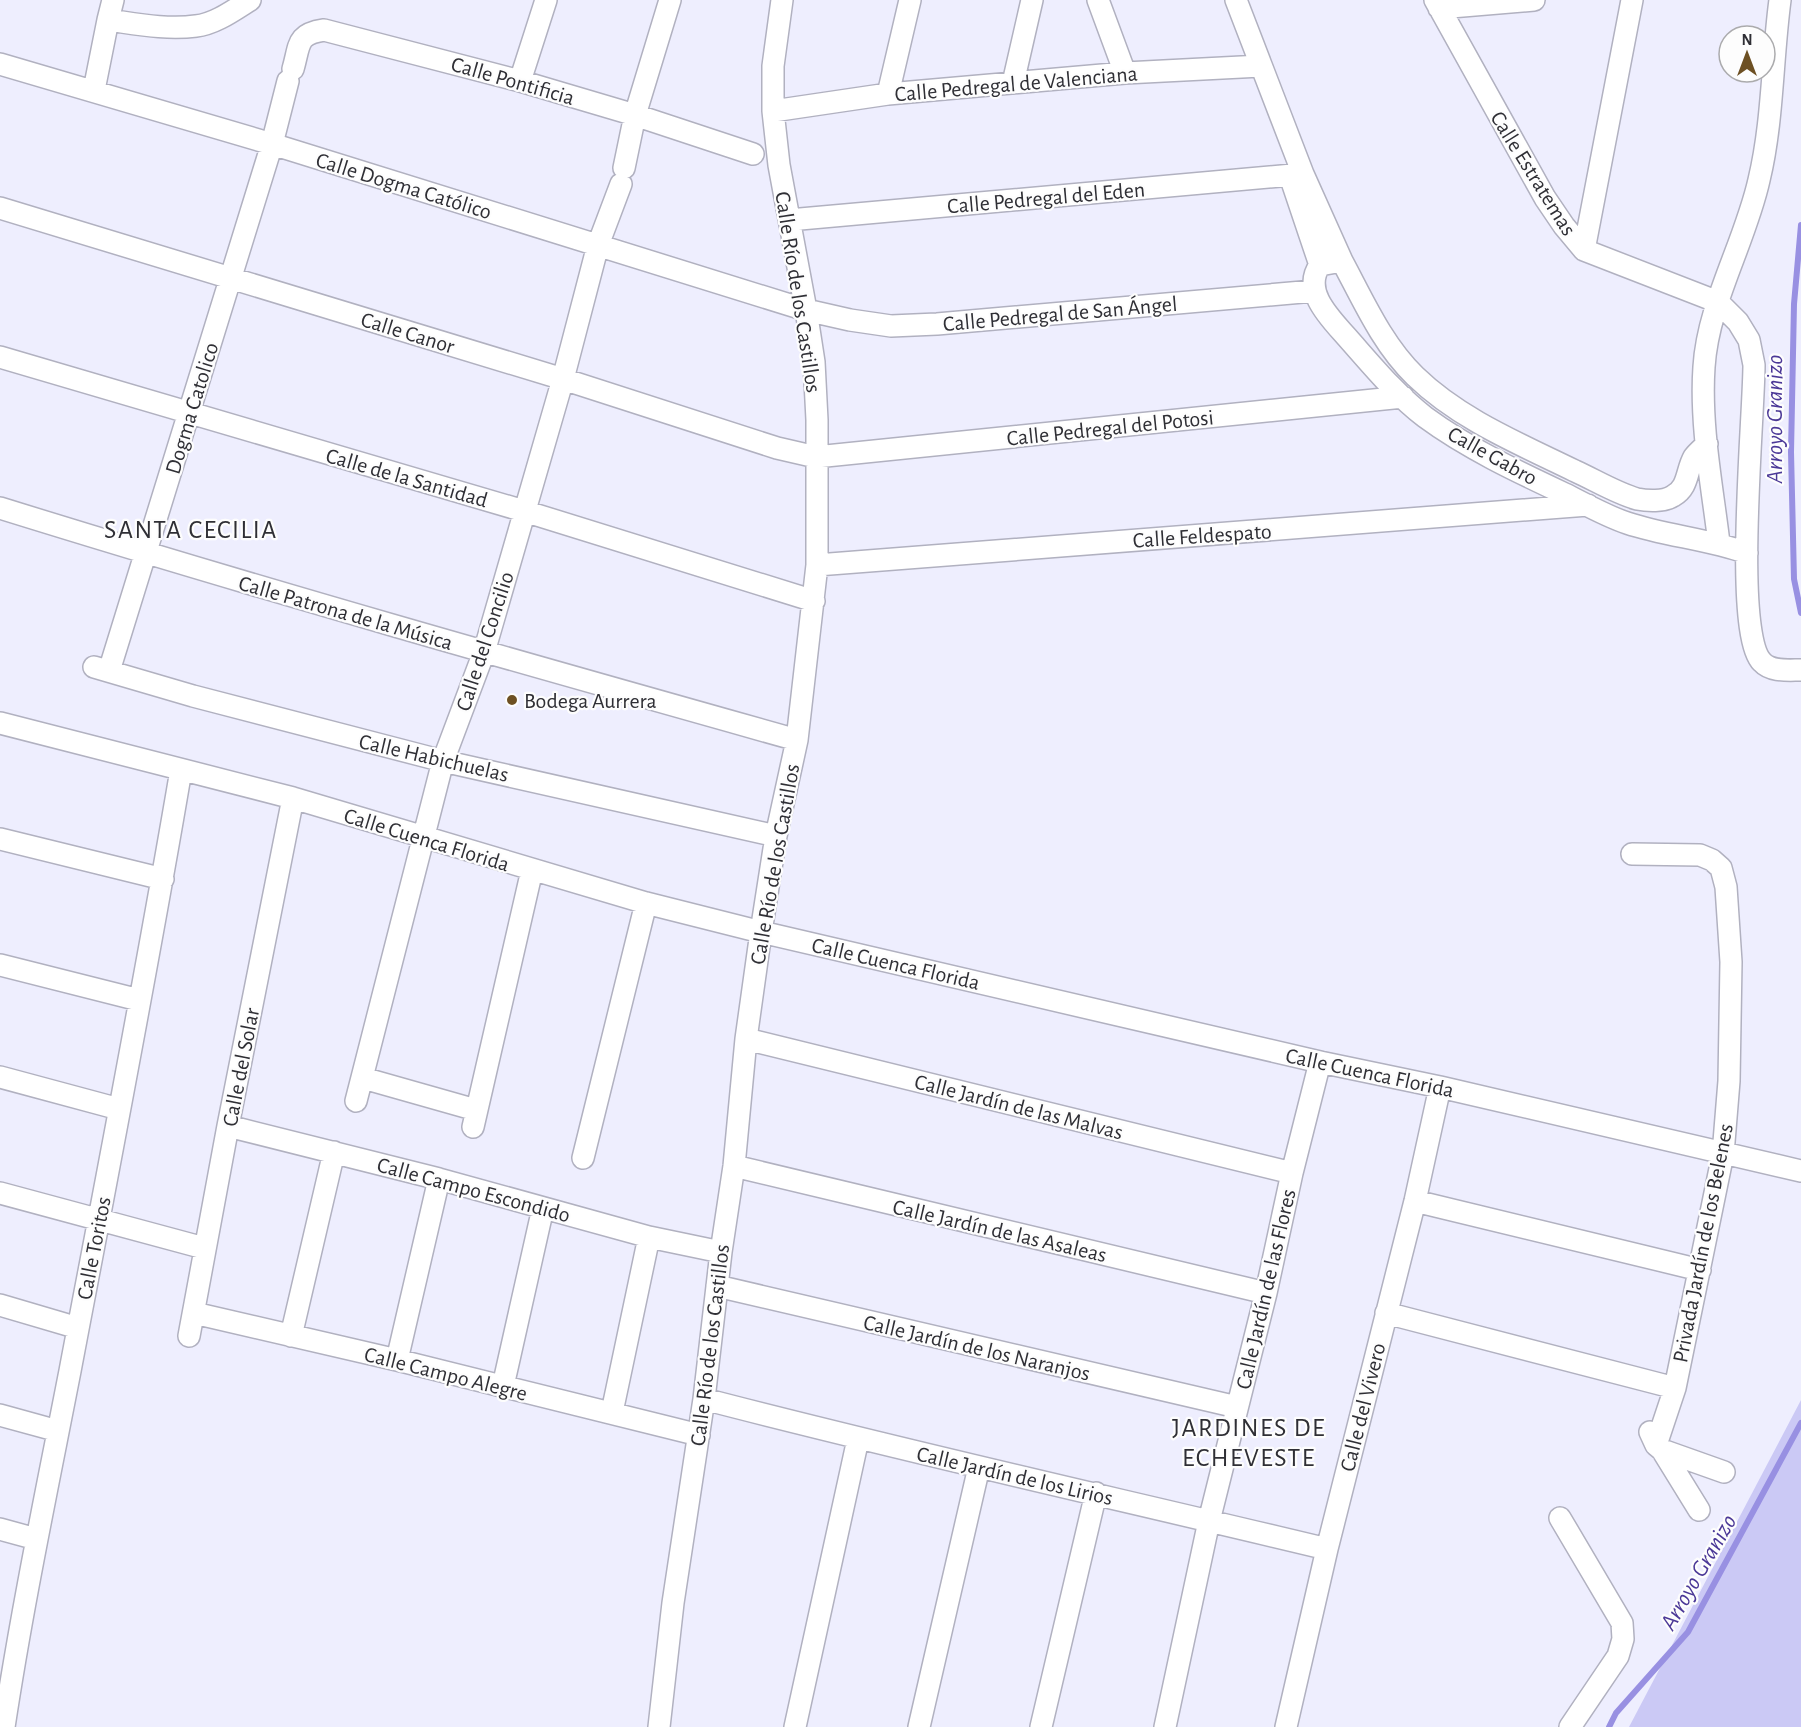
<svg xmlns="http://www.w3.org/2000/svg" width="1801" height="1727" viewBox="0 0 1801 1727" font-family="'Alegreya Sans',sans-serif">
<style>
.green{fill:#cbc9f5}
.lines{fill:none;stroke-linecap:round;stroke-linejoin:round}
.stream{stroke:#9890e2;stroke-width:6}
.minor-casing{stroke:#b1b1c0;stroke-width:24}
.minor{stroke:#fff;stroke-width:21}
.poi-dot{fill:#6d5023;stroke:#fdfdfd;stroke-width:2}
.labels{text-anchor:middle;stroke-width:4.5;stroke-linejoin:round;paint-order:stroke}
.street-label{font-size:22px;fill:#2f2f35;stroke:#fdfdfd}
.poi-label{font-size:22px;fill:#2f2f35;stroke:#fdfdfd;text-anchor:start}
.water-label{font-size:24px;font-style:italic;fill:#4b3897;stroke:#fdfdfd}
.quarter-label{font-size:26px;letter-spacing:1.5px;fill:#2f2f35;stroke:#fdfdfd}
</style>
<rect width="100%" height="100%" fill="#eeeefe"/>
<path class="green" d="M1801,1400v327h-172z"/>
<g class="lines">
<path class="stream" d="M1801,225l-7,79 -3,148 3,127 7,34
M1609,1727l7,-14 72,-81 113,-209"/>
<defs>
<path id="minor" d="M1098,0l27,73
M1236,0l67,174 39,87
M1435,0l110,198 19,28 20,24 134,52 20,20 11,18 5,25c0,51 -21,268 8,297 9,10 26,8 39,8
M1439,8l95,-8
M108,20l5,-20
M0,64l272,80 534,166 44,10 41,6 46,-2 377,-33
M293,69c7,-24 3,-35 31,-39l196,51 115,34 118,39
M520,81l26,-81
M1013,83l19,-83
M94,90l14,-70c29,4 59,10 88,6 19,-2 38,-16 54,-26
M888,94l22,-94
M773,111l115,-17 237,-21 136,-7
M624,168l11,-53 35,-115
M1290,176l30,89
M0,208l563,171 214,69 39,9 587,-60
M789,220l514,-46
M1584,250l48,-250
M0,357l524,154 290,90
M1707,444c-4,4 -9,8 -13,13 -8,14 -5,30 -21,39 -9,6 -26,5 -36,3 -21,-6 -42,-19 -62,-28 -55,-27 -116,-52 -160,-95 -33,-32 -52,-76 -73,-115l-22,4c-18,25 9,52 25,70 25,28 50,59 80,82 42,31 93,55 140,77 20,10 41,22 62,29 39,13 81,16 120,30
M0,508c264,82 530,157 797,232
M1719,543c-7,-58 -19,-118 -15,-176 4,-64 41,-124 55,-187 14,-58 13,-120 21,-180
M817,565l771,-60
M94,667l99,29 250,65 333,75
M109,671l163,-527 16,-63
M0,723l293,75 353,105 115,29 559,130 120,25 361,84
M0,839l163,40
M1632,854l68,1 12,5 9,8 5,19 5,75 -2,119 -6,73 -48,234 -19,57
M0,965l139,35
M746,1039l546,134
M0,1077l119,32
M363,1078l113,32
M356,1101l87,-340 41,-109 79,-273 35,-134 23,-61
M228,1126l211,53 210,58 72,15
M473,1127l59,-257
M583,1158l63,-255
M734,1166l532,127
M0,1193l204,55
M1415,1201l285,69
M717,1286l520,121
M0,1305l78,23
M194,1313l203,47 302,75
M1386,1313l289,75
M189,1336l39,-210 65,-328
M291,1336l43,-184
M397,1360l42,-181
M503,1386l40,-178
M704,1399c207,54 415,100 623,150
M612,1412l37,-175
M0,1415l58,16
M1650,1432l6,13 6,5 62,22
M1662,1450l37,60
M1560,1518l62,105 1,16 -5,17 -48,71
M0,1529l36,10
M4,1727c18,-119 43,-238 66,-356 38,-200 77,-400 111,-601
M659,1727l14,-124 31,-204 17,-147 13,-86 12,-127 15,-107 15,-96 21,-96 20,-175v-145l-3,-58 -8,-52 -27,-145 -6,-54v-45l9,-66
M795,1727l63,-288
M919,1727l60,-260
M1041,1727l55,-234
M1165,1727l44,-206 57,-228 26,-120 28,-111
M1286,1727l41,-178 88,-348 25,-114"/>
</defs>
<use href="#minor" class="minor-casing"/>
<use href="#minor" class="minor"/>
</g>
<circle class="poi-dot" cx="512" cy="700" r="6"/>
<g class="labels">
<g class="street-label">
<text transform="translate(513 80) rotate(16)" y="8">Calle Pontificia</text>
<text transform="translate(1016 83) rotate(-5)" y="8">Calle Pedregal de Valenciana</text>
<text transform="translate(1534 173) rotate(58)" y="8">Calle Estratemas</text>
<text transform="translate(404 185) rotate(17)" y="8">Calle Dogma Católico</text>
<text transform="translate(1046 197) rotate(-5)" y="8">Calle Pedregal del Eden</text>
<text transform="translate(799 292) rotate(81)" y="8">Calle Río de los Castillos</text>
<text transform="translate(1060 313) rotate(-5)" y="8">Calle Pedregal de San Ángel</text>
<text transform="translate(408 332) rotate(17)" y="8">Calle Canor</text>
<text transform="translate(191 408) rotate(-73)" y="8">Dogma Catolico</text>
<text transform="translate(1110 427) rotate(-6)" y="8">Calle Pedregal del Potosi</text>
<text transform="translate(1493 455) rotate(29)" y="8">Calle Gabro</text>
<text transform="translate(407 477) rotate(16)" y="8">Calle de la Santidad</text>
<text transform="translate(1202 535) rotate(-4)" y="8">Calle Feldespato</text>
<text transform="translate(346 612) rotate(16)" y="8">Calle Patrona de la Música</text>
<text transform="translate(484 641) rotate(-72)" y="8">Calle del Concilio</text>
<text transform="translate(434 757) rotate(13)" y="8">Calle Habichuelas</text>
<text transform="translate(427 839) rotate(17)" y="8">Calle Cuenca Florida</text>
<text transform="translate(774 864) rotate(-80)" y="8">Calle Río de los Castillos</text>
<text transform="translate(896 963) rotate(13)" y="8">Calle Cuenca Florida</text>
<text transform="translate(240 1067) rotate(-79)" y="8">Calle del Solar</text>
<text transform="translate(1370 1072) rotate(12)" y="8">Calle Cuenca Florida</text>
<text transform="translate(1019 1106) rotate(14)" y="8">Calle Jardín de las Malvas</text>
<text transform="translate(474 1189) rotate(15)" y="8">Calle Campo Escondido</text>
<text transform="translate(1000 1230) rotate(13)" y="8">Calle Jardín de las Asaleas</text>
<text transform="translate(1702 1243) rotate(-79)" y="8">Privada Jardín de los Belenes</text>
<text transform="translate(93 1248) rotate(-79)" y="8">Calle Toritos</text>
<text transform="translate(1265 1289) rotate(-77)" y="8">Calle Jardín de las Flores</text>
<text transform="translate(709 1345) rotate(-83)" y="8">Calle Río de los Castillos</text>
<text transform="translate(977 1347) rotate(13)" y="8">Calle Jardín de los Naranjos</text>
<text transform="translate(446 1373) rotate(14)" y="8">Calle Campo Alegre</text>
<text transform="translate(1362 1407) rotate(-76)" y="8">Calle del Vivero</text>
<text transform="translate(1015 1475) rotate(13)" y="8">Calle Jardín de los Lirios</text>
</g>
<g class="poi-label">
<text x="524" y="708">Bodega Aurrera</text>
</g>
<g class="water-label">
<text transform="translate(1774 419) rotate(-90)" y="8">Arroyo Granizo</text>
<text transform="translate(1698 1572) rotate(-60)" y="8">Arroyo Granizo</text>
</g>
<g class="quarter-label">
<text x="191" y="538">SANTA CECILIA</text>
<text x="1249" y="1436">JARDINES DE<tspan x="1249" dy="30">ECHEVESTE</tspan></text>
</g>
</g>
<g transform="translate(1747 54)"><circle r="28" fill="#fdfdfd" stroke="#ababad" stroke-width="1.5"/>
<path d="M0-4.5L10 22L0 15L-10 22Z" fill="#6d5023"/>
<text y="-9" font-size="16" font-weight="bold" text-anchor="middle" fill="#2f2f35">N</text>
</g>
</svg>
